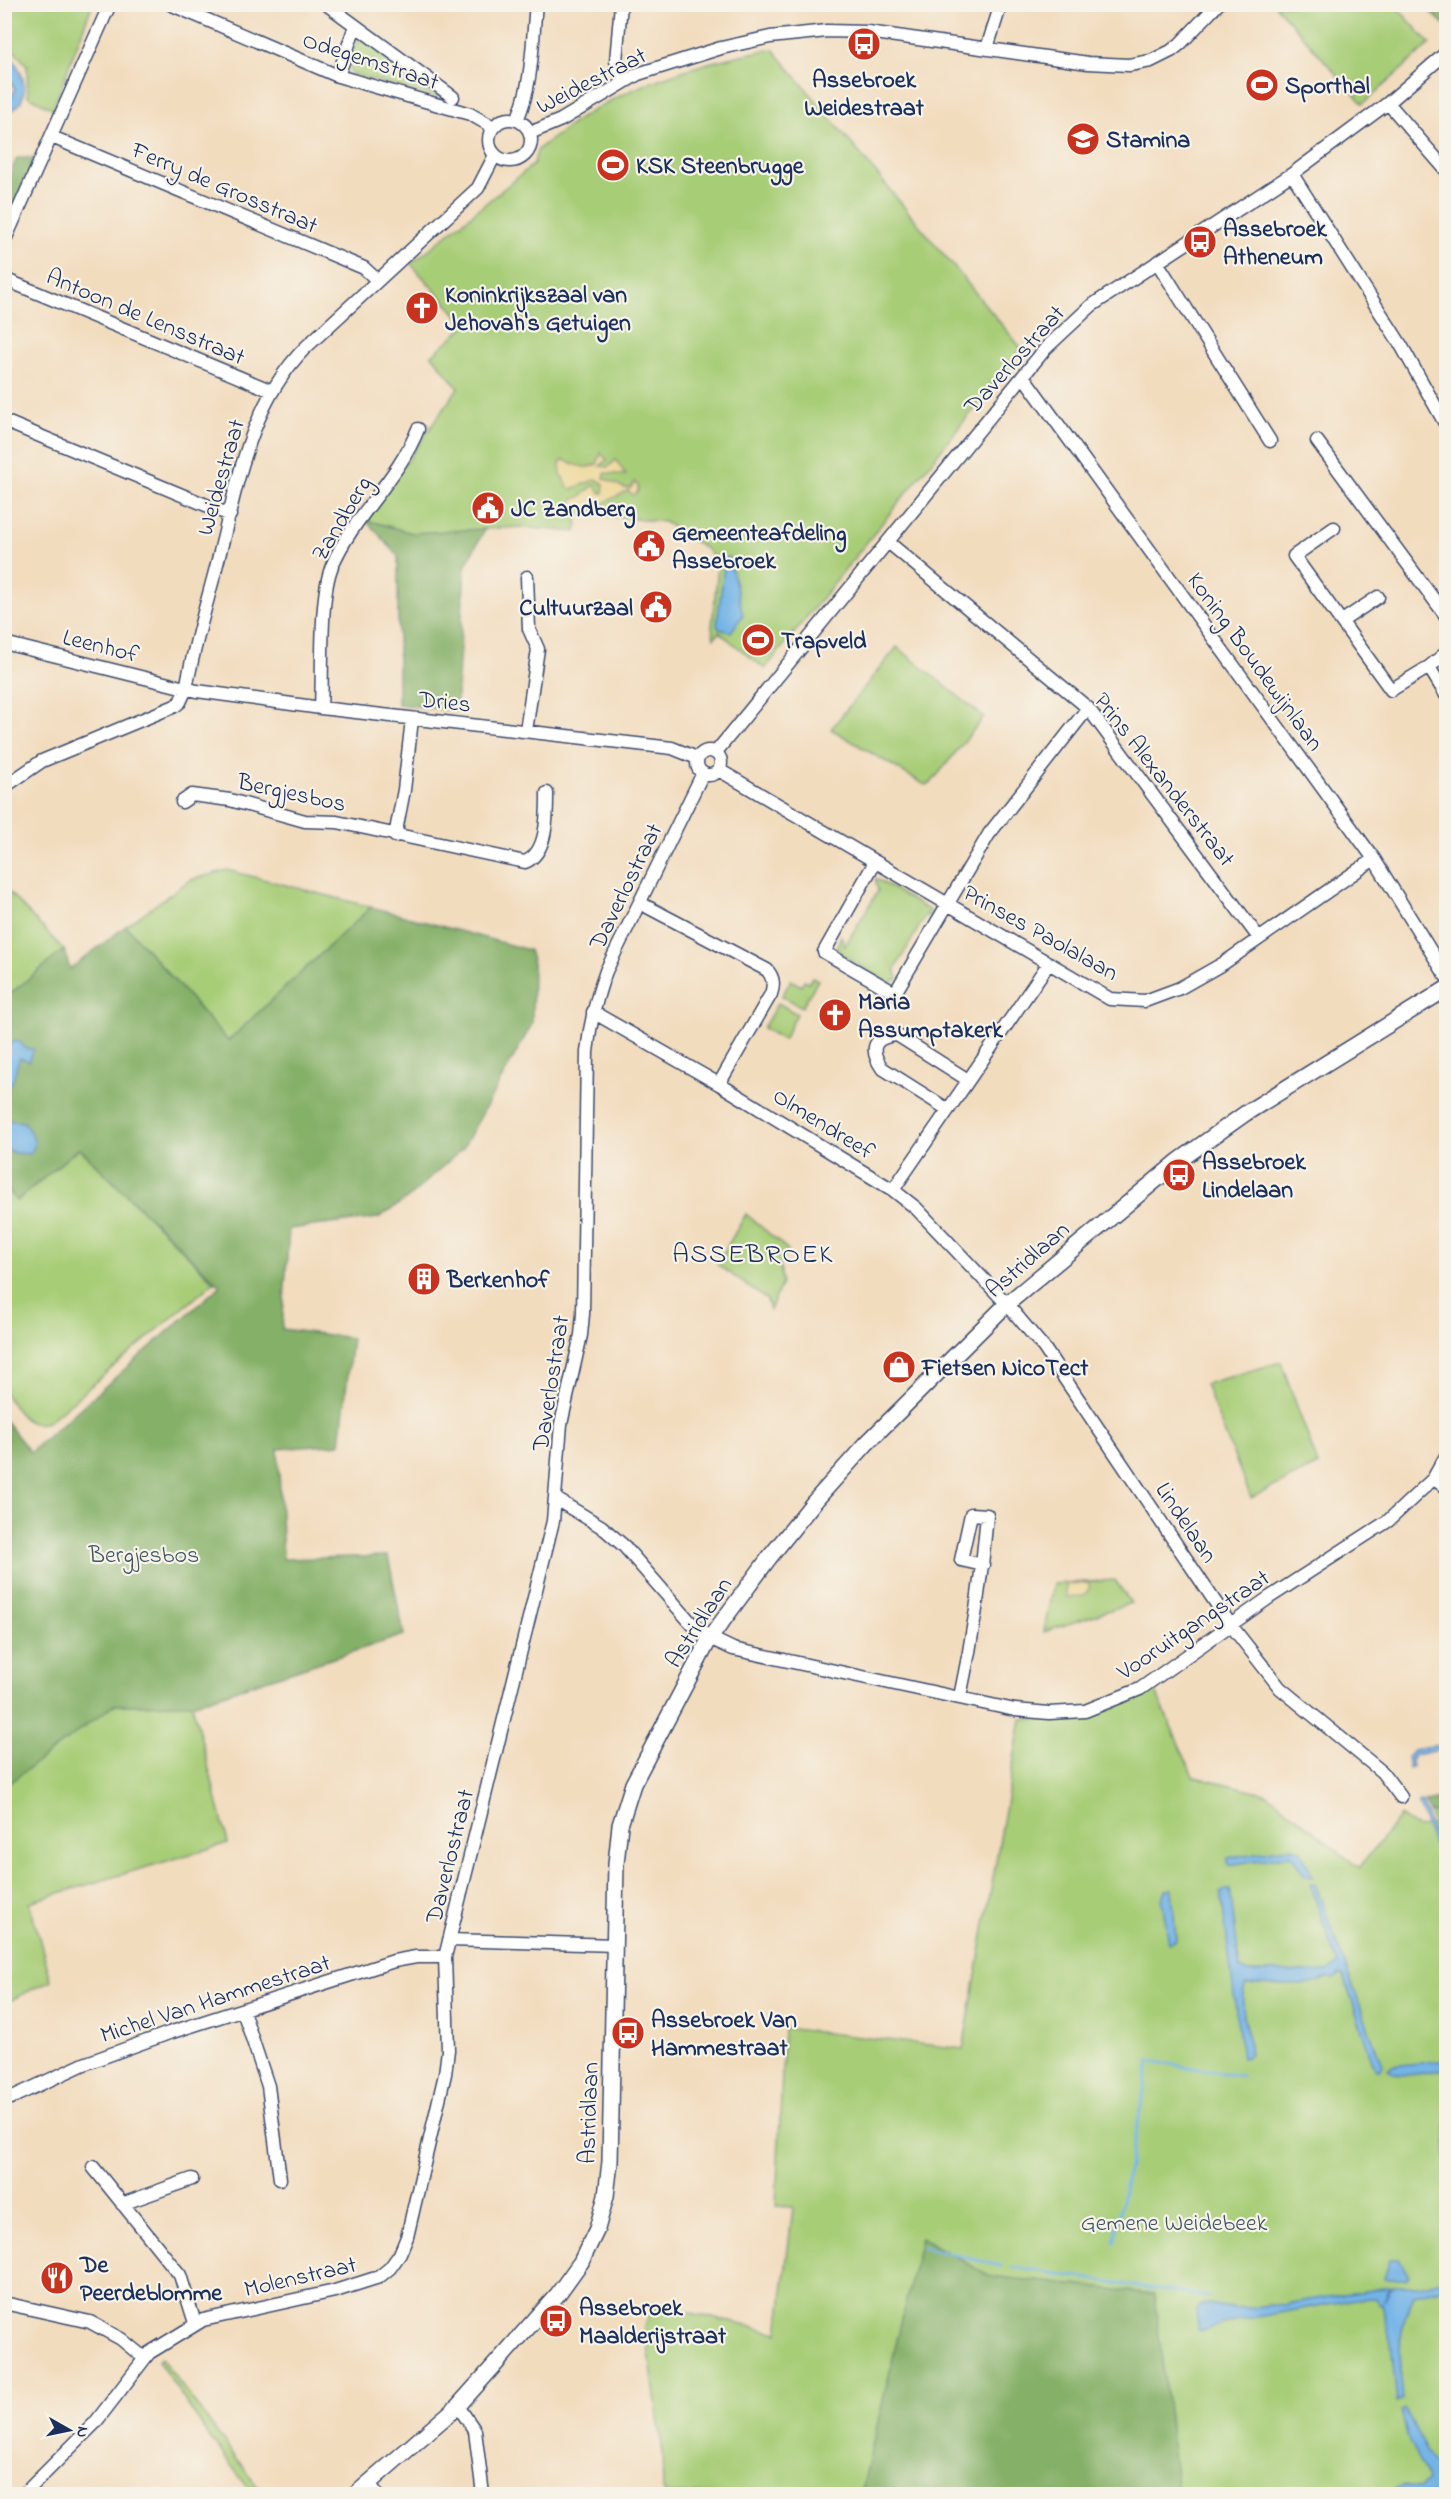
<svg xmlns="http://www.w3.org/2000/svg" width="1451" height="2499" viewBox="0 0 1451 2499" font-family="'Indie Flower',sans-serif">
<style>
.green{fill:#a7cd77;stroke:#617e6a;stroke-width:1.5}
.forest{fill:#85b068;stroke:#507063;stroke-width:1.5}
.sand{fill:#eeda9e;stroke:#84847e;stroke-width:1.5}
.water{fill:#73b4e7;stroke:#4772a2;stroke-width:1.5}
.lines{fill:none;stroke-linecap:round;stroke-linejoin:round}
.stream{stroke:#73b4e7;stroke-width:3}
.minor-casing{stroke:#3b496c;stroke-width:15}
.major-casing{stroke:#3b496c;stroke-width:18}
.minor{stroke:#fff;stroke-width:12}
.major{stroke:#fff;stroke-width:15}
.labels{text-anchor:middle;stroke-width:4.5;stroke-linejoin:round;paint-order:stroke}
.street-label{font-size:24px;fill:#1b2f5e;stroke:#f7f3e8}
.poi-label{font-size:24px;font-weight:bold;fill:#1b2f5e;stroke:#f7f3e8;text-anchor:start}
.park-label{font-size:24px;fill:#3e5664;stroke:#f7f3e8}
.quarter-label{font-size:27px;letter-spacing:1.5px;fill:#1b2f5e;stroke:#f7f3e8}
</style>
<rect width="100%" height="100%" fill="#f7f3e8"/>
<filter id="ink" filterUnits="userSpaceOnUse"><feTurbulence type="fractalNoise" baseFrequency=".0167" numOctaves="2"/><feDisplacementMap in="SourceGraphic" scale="12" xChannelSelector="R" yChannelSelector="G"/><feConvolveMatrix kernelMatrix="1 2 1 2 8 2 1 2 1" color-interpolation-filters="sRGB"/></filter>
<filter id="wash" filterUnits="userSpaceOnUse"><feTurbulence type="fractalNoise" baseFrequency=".008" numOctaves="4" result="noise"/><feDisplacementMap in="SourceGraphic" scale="24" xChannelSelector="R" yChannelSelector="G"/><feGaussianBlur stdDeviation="1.35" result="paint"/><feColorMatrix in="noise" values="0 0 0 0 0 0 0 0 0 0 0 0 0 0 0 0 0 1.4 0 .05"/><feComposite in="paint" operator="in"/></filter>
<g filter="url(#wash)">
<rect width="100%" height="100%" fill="#f2dcbe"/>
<path class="green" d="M5,4l87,1 -39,104 -25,-13 -1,-31 -22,-24z
M1275,5h120l35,39 -67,60z
M362,39l6,1 75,59 -92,-25 -2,-10 7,-22z
M773,49l249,300 -257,320 -46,-37 -5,6 -2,-11 7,-71 -4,3 -9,-10 -41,-27 -87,-9 -2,19 -55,-5 -109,6 -46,-13 92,-132 -26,-33 34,-30 -55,-61 123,-100c1,-4 2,-11 4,-14 5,-6 16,-12 22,-17 58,-46 141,-72 213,-84z
M897,647l87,70 -53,66 -6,2 -94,-56z
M227,870l144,37 -143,134 -102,-115 64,-46z
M875,878l60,36 -4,8 -4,-9 -32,56 3,10 -9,4 -50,-30 -3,-4 5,-13 4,10 33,-55z
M5,888l59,62 -59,48z
M812,977l6,3 -16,27 -20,-11 9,-16 10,6 3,-6 5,2z
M778,1003l19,11 -14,26 -20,-12z
M79,1148l135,134 -166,140c-24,7 -31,-12 -43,-28l-1,-210 13,17z
M746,1214l42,36 -8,14 2,19 -12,27 -3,-10 -50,-36z
M1281,1362l37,103 -67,33 -46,-114z
M1115,1580l16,23 -87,29 9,-48z
M1153,1685l40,91 75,18 91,74 41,-52 18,12 16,-4 -5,-12 17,2v680h-781v-3h-2l-1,-45 -15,-108 -3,-6 7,-28 127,29 15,-126 -17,-1 8,-178 179,21 58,-330c31,1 66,1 96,-13 12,-6 24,-14 36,-21z
M192,1704l36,139 -199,59 22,78 -46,23 -1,-217 110,-81z
M161,2358l102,136h-10l-42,-55 -53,-78z"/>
<path class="forest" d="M1423,5h23v21z
M17,158h17l-29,68v-39z
M366,520l46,13 73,-4 -20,38 -9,144 -58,-7v-148z
M371,907l158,43 4,13 -1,61 -69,124 -55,50 -30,20 -89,11 -7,100 70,9 -12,106 -62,5 5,110 105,-3 16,79 -212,69 -78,1 -109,81 -1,-367 26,33 190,-166 -141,-138 -63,53 -11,-17v-186l59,-48 6,19 56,-43 102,115z
M1446,1798v16l-17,-2 -4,-10z
M921,2238l69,38 164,18 24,200h-317z"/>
<path class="sand" d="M601,453l6,7 -7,6 8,1 8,-7 10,15 -21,-2 -1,5 20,10h7l4,-6 3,4v6l-6,3 -4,-5c-11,8 -23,10 -33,19l-24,-3 2,-7 7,-2 13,-11h3l4,7h3l1,-9 -8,-5 -26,11 -9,-15 -1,-12 3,-3c11,4 23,11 34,4z
M1089,1583v6l-6,7 -17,1v-13z"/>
<path class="water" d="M5,49c12,13 26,36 15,54 -3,5 -10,9 -15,13v-10l10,-16 -10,-19z
M729,557l14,58 -12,17 -12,-3 -2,-4 8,-67z
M15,1041l5,1 6,7h8l-5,12 -9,-3c-6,11 -4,25 -15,32v-46h6z
M5,1120l19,2 9,15 2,8 -5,9 -16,-1 -9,-5z
M1446,1744v5l-32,6 -3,5 1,7 -3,1 -2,-11 6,-7z
M1422,1802l24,70v8l-28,-77z
M1292,1847l9,4 12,26 -8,-1 -14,-21 -63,10v-7z
M1310,1884h5l67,181 -2,4h-4l-4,-8 -28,-85 -4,-2 -4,5 -9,-1c-14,12 -62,4 -81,7 -8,14 2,51 4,68l-3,4 -5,1 -21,-166 9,-3 10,80 7,3h80l11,-8z
M1172,1889l4,51 -7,4 -7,-44 3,-10z
M1446,2060v9c-13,2 -49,12 -58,0l5,-3z
M1390,2259h8l11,17 -3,3h-22z
M1446,2279v9l-31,7c-19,31 -16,70 -12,104l-6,3 -6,-58 -9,-41 -3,1 -4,-6 -19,1 -127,23 -26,9 -6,-1v-20l4,-4 7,-2 27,5 35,-4 16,1 5,-3 99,-16 -6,13 6,-11 5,-3h24z
M1404,2409l22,42 11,16 9,5v22h-84l25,-1 17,-7 15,2 8,-7 -3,-11 -15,-27 -8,-33z"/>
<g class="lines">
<path class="stream" d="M1114,2242l36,-181 91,15
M921,2247l80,19
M1012,2267l196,30"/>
</g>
</g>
<g filter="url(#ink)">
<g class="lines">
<defs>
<path id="minor" d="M170,4l168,72 132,38 23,13
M326,4l127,93
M621,4l-5,57 8,20
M987,48l14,-44
M338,76l17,-50
M1388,103l58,67
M489 140a21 21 0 1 1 42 0a21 21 0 1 1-42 0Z
M517,120c16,-36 15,-77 19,-116
M530,133l31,-13 77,-46 83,-26 49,-11 57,-6 41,1 220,31 41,2 22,-4 20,-10 9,-7 38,-40
M52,137l312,131 13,12
M1292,174l109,171 45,80
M4,242l106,-238
M1157,262l113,179
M4,279l268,112
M1023,376l351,483 72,117
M4,421l226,94
M1317,441l129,175
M1334,528l-40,28 97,134 38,-23 17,28
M888,542l200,166 171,230
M1342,621l36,-24
M4,643l193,48 124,17 351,40 25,10
M1429,667l17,-14
M321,708c2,-36 -2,-111 11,-142 21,-50 66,-86 86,-137
M526,731l12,-82 -9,-20 -2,-52
M697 763a12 12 0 1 1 24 0a12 12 0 1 1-24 0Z
M716,752l330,-404 45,-42 201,-132 96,-71 58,-50
M719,770l391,229 35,2 35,-13 44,-25 150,-104
M4,787l38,-26 133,-55 5,-4 6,-13c8,-44 21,-86 32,-129 19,-74 31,-155 87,-212l173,-160 17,-33
M182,802l10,-7 38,5 75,21 32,1 188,40c23,-9 22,-48 22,-69
M395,836l9,-46 8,-71
M875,862l-51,90 71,41 94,-159 99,-126
M640,903l127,67c7,8 7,15 4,24l-52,90
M593,1012l126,72 174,106 23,18 91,96 37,44 186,276 50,64 102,84 19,25
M947,1109l-65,-41c-13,-19 -9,-31 15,-33l71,45
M893,1190l156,-227
M1433,1479l13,8
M556,1499l46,28 22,19 68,78 18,14 23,11 282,61 34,3 36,-2 55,-22 130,-92 118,-76 45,-42 13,-23
M960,1697c13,-60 22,-121 27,-182l-16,-1 -10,46 22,5
M449,1940l166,5
M243,2011l25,75 12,93
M4,2101l80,-37 85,-31 225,-72 22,-4h29
M93,2167l87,108 15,48
M122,2204l70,-25
M4,2303l86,19 31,17 23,19
M458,2406l17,25 8,63
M369,2483l8,11
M24,2494l71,-71 54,-70 54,-33 132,-29 44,-14 11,-9 10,-14 7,-17 38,-163 3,-24 -3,-93 108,-436 8,-97 20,-89 2,-21 4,-262c3,-29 9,-54 19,-81l97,-198"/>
<path id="major" d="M356,2494l102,-88 100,-112 23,-32 16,-33 9,-33 4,-34 6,-298 4,-39 13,-41 77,-146 59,-80 45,-56 53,-59 140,-139 173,-144 66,-47 200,-124"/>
</defs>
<use href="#minor" class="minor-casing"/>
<use href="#major" class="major-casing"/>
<use href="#minor" class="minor"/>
<use href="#major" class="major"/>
</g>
</g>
<defs>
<symbol id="bus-disc" viewBox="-11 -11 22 22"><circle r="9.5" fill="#c8321e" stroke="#f7f3e8"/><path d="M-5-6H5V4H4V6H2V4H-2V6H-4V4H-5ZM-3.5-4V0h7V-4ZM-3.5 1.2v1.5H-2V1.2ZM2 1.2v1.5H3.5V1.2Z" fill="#fff"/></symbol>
<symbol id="stadium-disc" viewBox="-11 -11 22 22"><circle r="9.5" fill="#c8321e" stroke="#f7f3e8"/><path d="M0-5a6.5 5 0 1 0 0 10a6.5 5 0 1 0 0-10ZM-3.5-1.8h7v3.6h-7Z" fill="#fff"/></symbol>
<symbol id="school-disc" viewBox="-11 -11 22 22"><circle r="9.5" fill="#c8321e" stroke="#f7f3e8"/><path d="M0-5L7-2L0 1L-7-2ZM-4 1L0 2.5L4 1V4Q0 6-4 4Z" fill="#fff"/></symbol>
<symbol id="church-disc" viewBox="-11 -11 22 22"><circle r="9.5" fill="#c8321e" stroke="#f7f3e8"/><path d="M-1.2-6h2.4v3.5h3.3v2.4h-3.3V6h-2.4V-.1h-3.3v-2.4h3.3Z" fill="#fff"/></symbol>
<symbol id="civic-disc" viewBox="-11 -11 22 22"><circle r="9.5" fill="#c8321e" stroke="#f7f3e8"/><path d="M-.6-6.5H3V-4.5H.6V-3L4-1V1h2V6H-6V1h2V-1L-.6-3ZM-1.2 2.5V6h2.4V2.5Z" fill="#fff"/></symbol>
<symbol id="building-disc" viewBox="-11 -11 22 22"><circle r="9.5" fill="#c8321e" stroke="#f7f3e8"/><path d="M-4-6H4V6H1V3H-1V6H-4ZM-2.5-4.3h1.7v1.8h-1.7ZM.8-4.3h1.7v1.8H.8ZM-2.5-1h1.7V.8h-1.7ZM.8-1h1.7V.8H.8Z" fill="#fff"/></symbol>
<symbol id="shop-disc" viewBox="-11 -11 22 22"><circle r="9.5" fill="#c8321e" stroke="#f7f3e8"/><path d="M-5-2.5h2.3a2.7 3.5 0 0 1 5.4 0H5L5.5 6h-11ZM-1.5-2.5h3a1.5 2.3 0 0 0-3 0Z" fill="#fff"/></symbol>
<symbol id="restaurant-disc" viewBox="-11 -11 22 22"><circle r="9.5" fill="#c8321e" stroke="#f7f3e8"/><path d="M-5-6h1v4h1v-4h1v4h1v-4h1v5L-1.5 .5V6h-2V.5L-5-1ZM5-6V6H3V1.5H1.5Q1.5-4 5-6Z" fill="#fff"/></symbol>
</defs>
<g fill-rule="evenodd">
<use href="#bus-disc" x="845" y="25" width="38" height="38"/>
<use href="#stadium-disc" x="1243" y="66" width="38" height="38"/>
<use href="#school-disc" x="1064" y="120" width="38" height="38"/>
<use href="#stadium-disc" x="594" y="146" width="38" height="38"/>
<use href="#bus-disc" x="1181" y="223" width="38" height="38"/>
<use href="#church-disc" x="403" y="289" width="38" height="38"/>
<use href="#civic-disc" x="469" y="489" width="38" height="38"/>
<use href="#civic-disc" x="630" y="527" width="38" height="38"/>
<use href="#civic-disc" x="637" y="588" width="38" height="38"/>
<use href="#stadium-disc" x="739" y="621" width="38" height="38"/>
<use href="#church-disc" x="816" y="996" width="38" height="38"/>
<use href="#bus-disc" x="1160" y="1156" width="38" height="38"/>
<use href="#building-disc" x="405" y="1260" width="38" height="38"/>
<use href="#shop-disc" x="880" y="1348" width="38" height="38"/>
<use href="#bus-disc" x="609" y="2014" width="38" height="38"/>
<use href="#restaurant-disc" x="38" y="2259" width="38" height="38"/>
<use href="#bus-disc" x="537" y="2302" width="38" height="38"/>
</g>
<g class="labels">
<g class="street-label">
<text transform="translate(371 60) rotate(18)" y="8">Odegemstraat</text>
<text transform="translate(591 80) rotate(-27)" y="8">Weidestraat</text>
<text transform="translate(225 187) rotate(23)" y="8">Ferry de Grosstraat</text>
<text transform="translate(146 316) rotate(23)" y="8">Antoon de Lensstraat</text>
<text transform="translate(1014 359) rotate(-48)" y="8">Daverlostraat</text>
<text transform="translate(220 477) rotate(-74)" y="8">Weidestraat</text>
<text transform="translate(341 518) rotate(-59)" y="8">Zandberg</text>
<text transform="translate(101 645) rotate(14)" y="8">Leenhof</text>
<text transform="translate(1256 661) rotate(54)" y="8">Koning Boudewijnlaan</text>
<text transform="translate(445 701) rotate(6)" y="8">Dries</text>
<text transform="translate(1165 779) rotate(52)" y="8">Prins Alexanderstraat</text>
<text transform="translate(292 792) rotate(12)" y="8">Bergjesbos</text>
<text transform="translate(625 886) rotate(-64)" y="8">Daverlostraat</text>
<text transform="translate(1041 932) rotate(29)" y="8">Prinses Paolalaan</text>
<text transform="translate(824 1123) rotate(32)" y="8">Olmendreef</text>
<text transform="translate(1027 1259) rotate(-41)" y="8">Astridlaan</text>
<text transform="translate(550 1383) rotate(-81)" y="8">Daverlostraat</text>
<text transform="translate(1187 1522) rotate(56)" y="8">Lindelaan</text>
<text transform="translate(698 1622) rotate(-57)" y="8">Astridlaan</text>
<text transform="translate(1193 1624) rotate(-34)" y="8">Vooruitgangstraat</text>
<text transform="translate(449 1856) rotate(-76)" y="8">Daverlostraat</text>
<text transform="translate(215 1998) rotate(-18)" y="8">Michel Van Hammestraat</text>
<text transform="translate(588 2113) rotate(-88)" y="8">Astridlaan</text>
<text transform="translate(300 2276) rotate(-13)" y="8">Molenstraat</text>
</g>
<g class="poi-label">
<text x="864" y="87" text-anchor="middle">Assebroek<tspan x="864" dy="28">Weidestraat</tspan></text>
<text x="1285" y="93">Sporthal</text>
<text x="1106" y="147">Stamina</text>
<text x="636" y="173">KSK Steenbrugge</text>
<text x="1223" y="236">Assebroek<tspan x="1223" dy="28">Atheneum</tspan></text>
<text x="445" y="302">Koninkrijkszaal van<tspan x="445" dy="28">Jehovah's Getuigen</tspan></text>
<text x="511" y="516">JC Zandberg</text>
<text x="672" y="540">Gemeenteafdeling<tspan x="672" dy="28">Assebroek</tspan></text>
<text x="633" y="615" text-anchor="end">Cultuurzaal</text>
<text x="781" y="648">Trapveld</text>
<text x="858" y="1009">Maria<tspan x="858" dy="28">Assumptakerk</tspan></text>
<text x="1202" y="1169">Assebroek<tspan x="1202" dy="28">Lindelaan</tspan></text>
<text x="447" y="1287">Berkenhof</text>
<text x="922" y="1375">Fietsen NicoTect</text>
<text x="651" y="2027">Assebroek Van<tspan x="651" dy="28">Hammestraat</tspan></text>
<text x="80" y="2272">De<tspan x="80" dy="28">Peerdeblomme</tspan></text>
<text x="579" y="2315">Assebroek<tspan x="579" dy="28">Maalderijstraat</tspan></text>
</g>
<g class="park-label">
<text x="144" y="1562">Bergjesbos</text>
<text x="1174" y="2230">Gemene Weidebeek</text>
</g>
<g class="quarter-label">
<text x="753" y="1262">ASSEBROEK</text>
</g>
</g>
<rect width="1451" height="2499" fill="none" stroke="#f7f3e8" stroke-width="24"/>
<g transform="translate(69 2430) rotate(99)" stroke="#f7f3e8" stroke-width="4.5" paint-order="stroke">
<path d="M0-4.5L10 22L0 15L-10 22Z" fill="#1b2f5e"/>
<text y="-9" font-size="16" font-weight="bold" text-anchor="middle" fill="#1b2f5e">N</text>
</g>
</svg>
